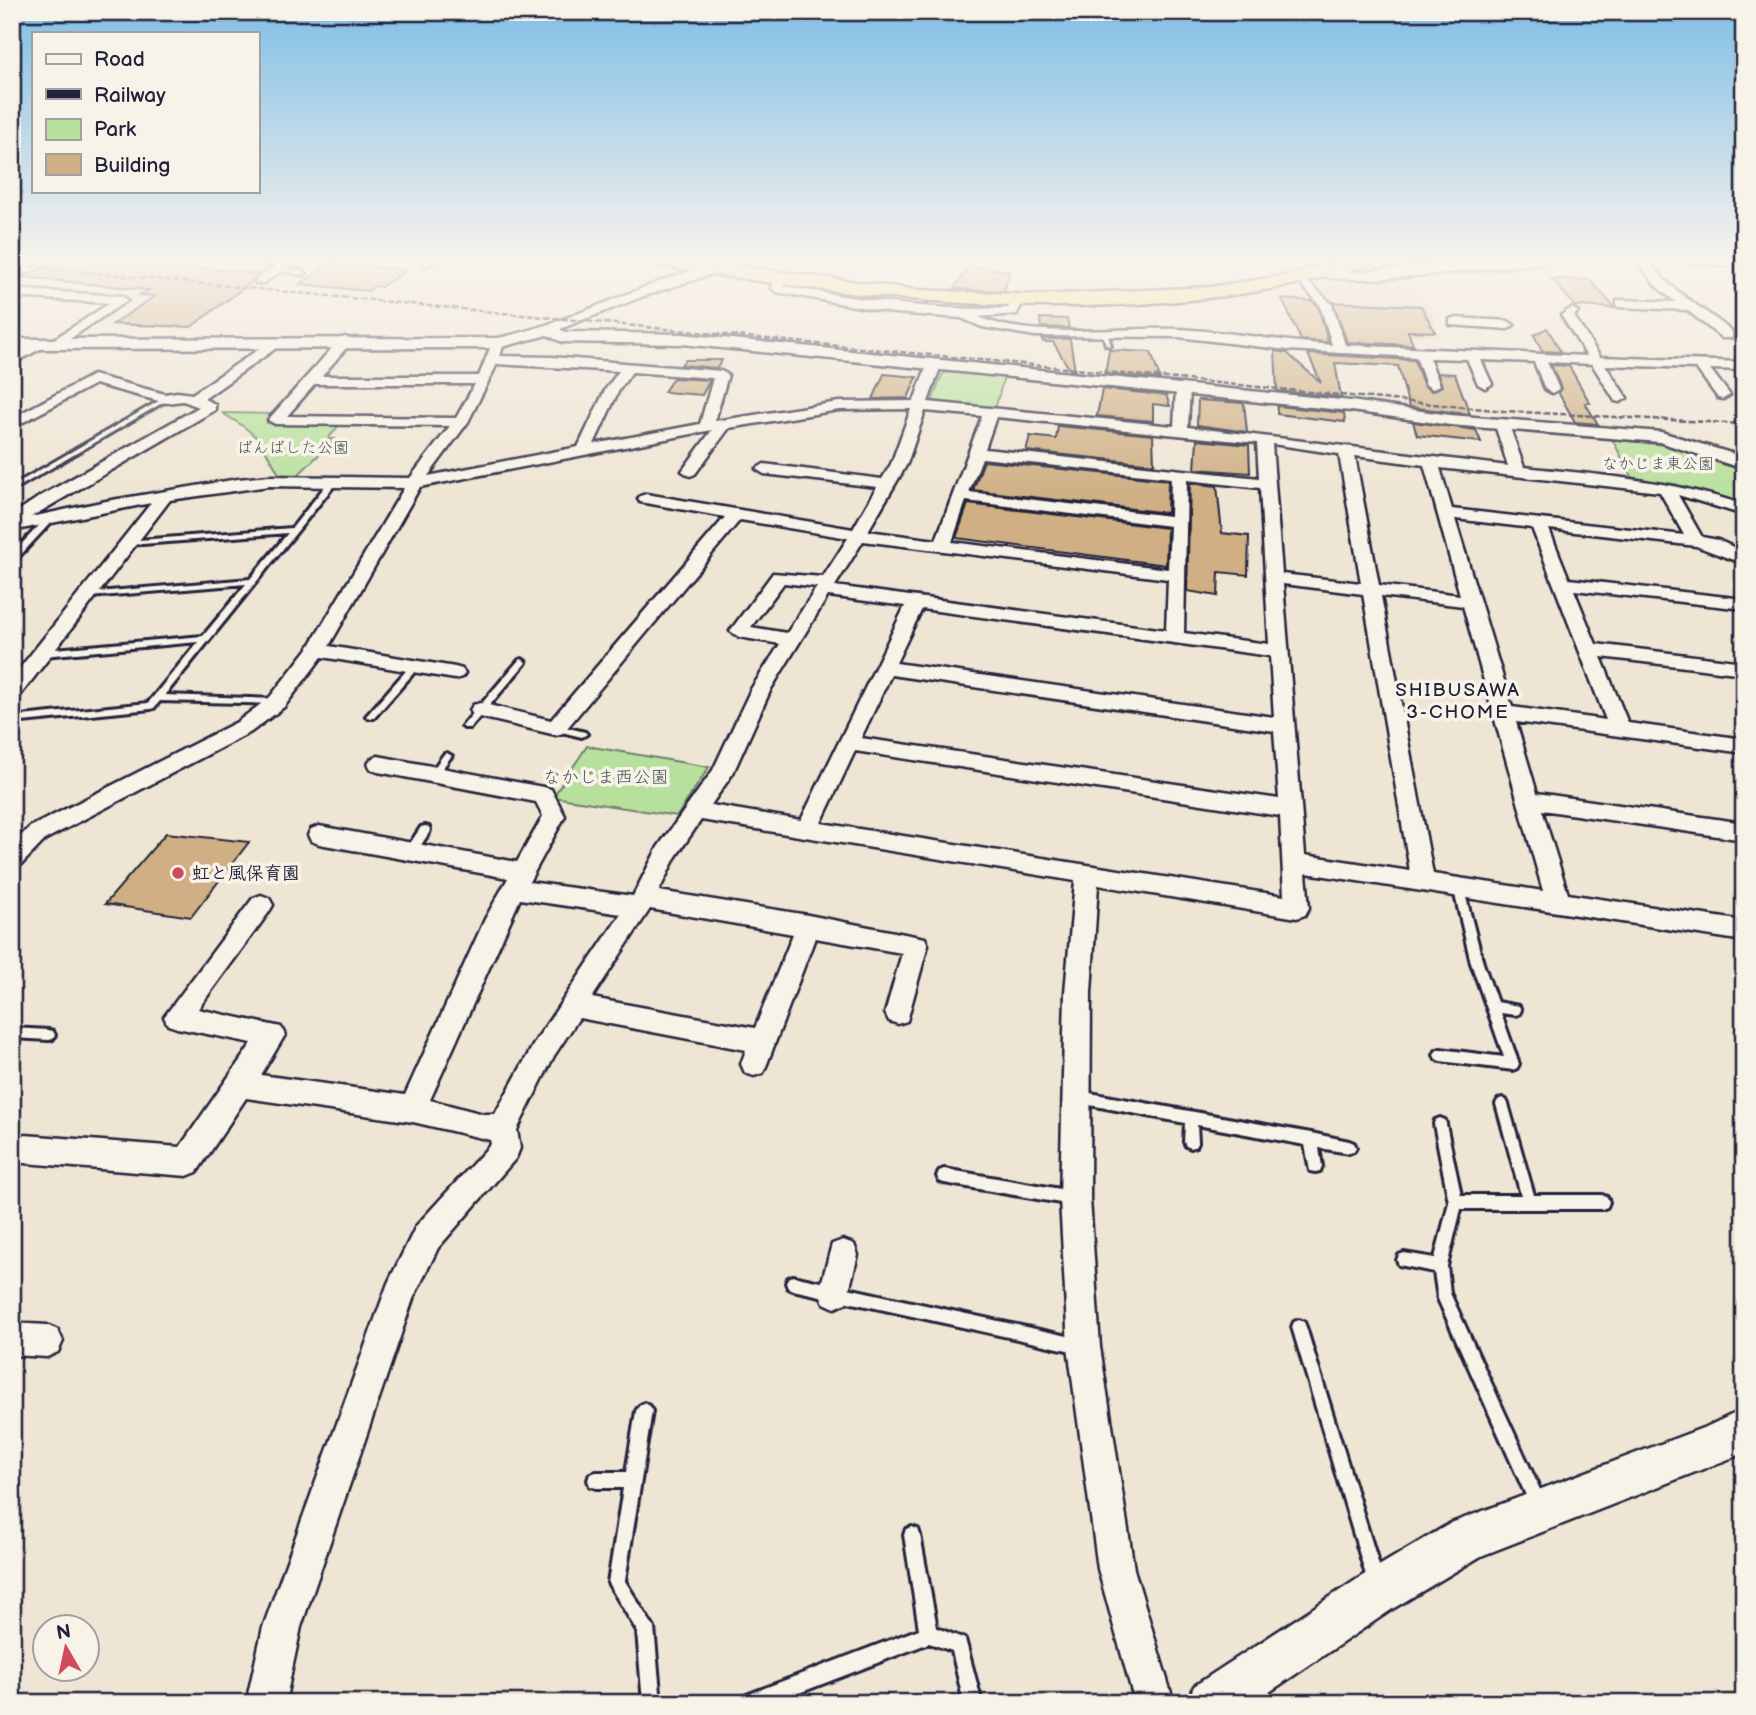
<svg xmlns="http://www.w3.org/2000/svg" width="1756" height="1715" viewBox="0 0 1756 1715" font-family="'Balsamiq Sans','Klee One',sans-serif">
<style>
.built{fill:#e5d5bc}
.green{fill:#b7e09c;stroke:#6c816c;stroke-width:2}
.building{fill:#cfaf83;stroke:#22223b;stroke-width:2}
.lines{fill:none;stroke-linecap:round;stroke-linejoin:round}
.service-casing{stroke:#22223b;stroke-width:6}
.minor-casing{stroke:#22223b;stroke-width:5}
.tertiary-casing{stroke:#22223b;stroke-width:5}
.trunk-casing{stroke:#22223b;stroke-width:5}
.service{fill:#f7f3e8;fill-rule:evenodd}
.minor{fill:#f7f3e8;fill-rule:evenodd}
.tertiary{fill:#f7f3e8;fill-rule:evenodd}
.trunk{fill:#f9e181;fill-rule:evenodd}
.rail{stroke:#22223b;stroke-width:2.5;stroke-dasharray:6 2.5;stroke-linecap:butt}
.poi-dot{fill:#d1495b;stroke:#f7f3e8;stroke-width:2.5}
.labels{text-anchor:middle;stroke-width:7;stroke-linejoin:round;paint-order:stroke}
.far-park-label{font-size:16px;fill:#475253;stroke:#f7f3e8}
.park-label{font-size:18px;fill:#475253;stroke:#f7f3e8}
.poi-label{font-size:18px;font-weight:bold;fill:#22223b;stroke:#f7f3e8;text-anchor:start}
.neighbourhood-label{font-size:19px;letter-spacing:2px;fill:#22223b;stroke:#f7f3e8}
</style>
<rect width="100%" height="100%" fill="#efe5d4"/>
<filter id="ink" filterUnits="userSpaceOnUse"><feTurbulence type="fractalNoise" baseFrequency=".0143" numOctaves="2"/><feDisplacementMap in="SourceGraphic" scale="14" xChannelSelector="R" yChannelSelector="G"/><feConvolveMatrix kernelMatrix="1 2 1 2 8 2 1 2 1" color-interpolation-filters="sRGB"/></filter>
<g filter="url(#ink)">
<path class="built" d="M1410,276l20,33 10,28 -101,-6 -8,-28 -17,-18z"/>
<path class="green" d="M947,372l57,5 -9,32 -61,-7 -1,-3 9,-24z
M222,413l52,1 -7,9 73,1 -12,15h7l-39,38 -16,-1c-19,-36 -23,-43 -58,-63z
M1612,439l61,7 71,23v25l-11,7 -58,-17 -42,-5z
M587,746l122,21 -32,49 -124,-19z"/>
<path class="building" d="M59,259h60l139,15 -5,7 -62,46 -78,-3 42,-28 -15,-1 9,-5 -126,-13z
M326,262l38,4 43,4 -26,17 -6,-1 -7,5 -68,-7 25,-17z
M969,266l41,5 -6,20 -50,-2z
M1552,279l38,1 25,28 -40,-2z
M1282,299l30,2 6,5 10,36 -27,-2z
M1333,302l88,4 14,26 -27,-1 5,14 -66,-3z
M1040,318l27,1 2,9 -28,-1z
M1547,328l14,24 -19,-1 -8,-16z
M1042,339h28l5,32 -5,-1 -17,-28h-10z
M1109,350l42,2 9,27 -55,-5z
M1275,351l12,2 34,30 -13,-29 106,6 10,26 8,5 10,-5 -4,-13 17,1 15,40 -61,-7 -11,-41 -63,-3 6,34 -64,-6z
M685,360h37l-5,8 -36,-3z
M1551,365l18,1 21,37h-5l13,21 -23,-2 -17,-30 3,-4z
M884,374l33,3 -9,21 -35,1z
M673,378l37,2 -8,15 -38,-3z
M1102,389l64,6 4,11 -17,-2v17l-56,-5z
M1198,400l46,3 3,29 -50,-7z
M1277,406l67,7 1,9 -68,-8z
M1413,422l63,8 5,12 -64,-7z
M1058,426l95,9 1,29 -128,-13 4,-15 26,3z
M1197,440l52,5 1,28 -55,-4z
M984,461l184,19 -1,33 -194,-23z
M1190,483l27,3 5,47 27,3 -1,39 -29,-3 -1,24 -31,-5z
M968,504l199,24 -1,37 -210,-27z
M166,833l83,9 -58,75 -86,-13z"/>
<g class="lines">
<defs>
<path id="service" d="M244,259h12l31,6 -3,2z
M278,267l25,4 3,2 -3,2 -27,-5z
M1102,331l5,1 4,14 -5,-1z
M164,398l5,1 -157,92v-5z
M330,480l7,2 -172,213 112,4 5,3 -2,2 -120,-3 -6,7 -3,1 -139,14v-6l136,-14 50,-61 -155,14 -4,-3 4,-3 160,-14 43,-52 -157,13 -4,-2 1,-2 164,-14 38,-46 -159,12h-3v-4l166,-13z
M47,517l7,2 -39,42h-3v-7z
M522,659l4,3 -1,2 -55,64h-6l-2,-2 2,-2 55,-64z
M415,663l4,3 -1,2 -44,50h-6l-2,-2 2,-2 44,-50z
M556,725l29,7 2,2 -5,3 -29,-7 -2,-2z
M447,753l5,3 -2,2 -13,18h-6l-2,-2 2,-2 13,-18z
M425,826l4,1 1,3 -1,3 -14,21h-8l-1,-3 1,-3 14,-21z
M1458,882l4,1 1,3 20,77 14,39 22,4 2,4 -2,4 -4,1 -14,-2 18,51 -2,4 -4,2 -73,-9 -4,-2 -2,-4 2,-4 4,-2 64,8 -33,-94 -18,-77 1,-3z
M12,1028l37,2 4,1 2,4 -2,4 -4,1 -37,-2z
M1079,1091l232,42 38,8 5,2 2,4 -2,4 -5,2 -30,-5 3,18 -2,5 -5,1 -5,-1 -5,-26 -108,-20 1,17 -2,4 -5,2 -5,-2 -2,-4 1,-19 -106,-20 -4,-2 -2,-4 2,-4z
M1502,1098l4,2 2,4 26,91h68l5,2 2,5 -2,5 -5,2h-141l-14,57 3,27 97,212 -2,6 -6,2 -6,-2 -95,-212 -4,-27 -35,-7 -2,-5 2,-5 5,-2 31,5 14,-56 -15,-78 1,-4 5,-2 5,2 1,4 15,71h60l-25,-91 2,-4z
M944,1169l128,22 5,2 2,5 -2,5 -5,2 -128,-22 -5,-2 -2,-5 2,-5z
M793,1276l288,63 5,2 2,5 -2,5 -5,2 -288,-63 -5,-2 -2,-5 2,-5z
M1299,1320l5,2 2,5 78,255 -2,6 -6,2 -6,-2 -2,-6 -76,-255 2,-5z
M644,1403l5,3 3,5 -27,170 29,47 7,75h-18l-6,-72 -29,-48 15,-95h-27l-6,-2 -2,-6 2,-6 6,-2h30l10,-61 3,-5z
M912,1527l6,2 2,6 17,93 28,11 17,64h-18l-12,-52 -23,-8 -156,60h-33l3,-6 6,-3 170,-65 -15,-94 2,-6z"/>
<path id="minor" d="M286,259h14l-36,24h-8v-4z
M425,259h14l-12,7 -6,-3z
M745,259h22l-54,13 -6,-3z
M1290,259h20l34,10 -6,3z
M1636,259h12c20,33 56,48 84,73v6h-10l-35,-28 -70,-3v-6l4,-1 55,2 -21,-17z
M18,271l6,3 -12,5v-7z
M1301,275l31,29 13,41 242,11 -26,-41 11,-7 6,4 -4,4 26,41 144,5v8l-34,-1 20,26 -7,4 -5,-1 -22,-30 -91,-3 22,33 -7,4 -5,-1 -23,-37 -45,-2 12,27 -7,4 -7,-4 -11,-27 -53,-2 11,24 -7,4 -7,-4 -11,-25 -38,-1 11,27 -7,4 -7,-4 -10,-28 -128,-7 -110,-13 -143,-1 -53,-9 -21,-9 -67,-5 -117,-21 -6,-4 6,-10 4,-2 6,4 -3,6c75,13 147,26 224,22l5,-10 4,-1 6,4 -6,13 -38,3c51,23 141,10 198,12 52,2 103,13 155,16l-12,-40 -25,-27z
M12,289l110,7 6,4 -72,48 -5,-1v-6l59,-38 -98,-6z
M1454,318l54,3 6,4 -6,4 -58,-4v-6z
M346,337l6,4 -30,35h157l13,-33 6,-4 6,4 -4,13 51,1 170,14 7,4 -13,46 124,-19 75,-1 13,-36 7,-4 7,4 -13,37 246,24 2,-38 7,-4 7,4 -2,39 320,39 -13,-41 7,-4 7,4 15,42c75,8 148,13 220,38v10l-66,-20 24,42 16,3 26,12v12l-48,-18 -147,-17 20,50 175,20v10l-170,-19 22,54 148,18v12l-143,-17 27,66 116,16v14l-228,-31 21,71 207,30v17l-202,-30 26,84 176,27v20l-438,-68 3,35 -4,7 -8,3 -199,-33 -7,107 -1,207 10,148 34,222 40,134h-39l-37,-134 -30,-222 -8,-148 5,-207 10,-111 -374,-61 -26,38 -16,33 149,24 117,23 3,7 -21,76 -9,3 -9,-3 -4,-8 17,-60 -87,-15 -48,126 -4,9 -9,3 -9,-3 -4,-9 5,-14 -167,-32 -25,38 -37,74 3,18 -4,10 -78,90 -25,51 -112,328 -16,76h-39l17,-76 125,-344 28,-57 75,-82 -1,-4 -77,-18 -167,-24 -49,74 -10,4 -175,-14v-28l168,13 72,-104 -75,-15 -9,-3 -4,-8 89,-119 8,-3 8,3 4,7 -4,7 -71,97 83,18 4,8 -24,40 144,20 80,-176 23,-41 -189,-34 -8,-3 -3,-6 3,-6 8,-3 198,36 26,-46 -7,-14 -158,-30 -7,-3 -3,-5 3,-5 7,-3 165,31 8,2 14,27 -36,66 104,14 25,-49 55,-77 38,-81 29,-45 -41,-7 -9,-6 43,-58 50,4 25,-39 -108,-18 -177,213 -7,2 -76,-18 -7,-2 -3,-5 3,-5 7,-2 71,17 174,-203 -85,-15 -2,-3 2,-3 6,-2 207,35 24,-42 -113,-13 -8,-5 8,-5 118,15 9,-15 20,-55 -72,1 -110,18 -34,46 -5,2 -8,-5 30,-41 -292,57 -91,159 126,21 7,2 3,4 -3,4 -7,2 -133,-22 -38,50 -33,25 -205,107 -26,27 -8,3v-25l18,-17 207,-105 33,-25 39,-50 95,-159 -135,-2 -99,14 -151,197 -7,1v-20l139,-175 -139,28v-16l27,-18 160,-90 -16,-6 -17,2 -71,-19 -83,44v-10l81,-43 72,19 12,-2 15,2 82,-55 5,1v6l-75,53 11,5v6l-184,107 75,-16 132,-22 31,-3 141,2 40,-52 -175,-2 -7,-4 73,-82zM497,364l122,7 -14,19 -27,57 -150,29 40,-54zM632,372l81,6 -13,46 -106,20 25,-54zM315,384h160l-19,34 -169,-2zM925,411l57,5 -46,124 -68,-9 39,-67zM996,417l261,26 2,35 -274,-29zM1272,444l67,10 22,129 -79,-9zM1355,456l69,9 36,130 -81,-10zM982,458l189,20 -1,38 -201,-24zM1440,468l220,24 24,43 -232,-26zM1187,480l73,8 9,156 -85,-11zM966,501l204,25 -2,43 -216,-27zM1455,519l77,9 74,192 -94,-13zM863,541l305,38 -2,51 -331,-44zM784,583l33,4 -30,46 -36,-6zM1283,584l80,10 47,277 -105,-16zM828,596l77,10 -104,214 -90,-15 22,-32 38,-84zM1381,596l82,10 80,285 -110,-17zM922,609l348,47 4,61 -378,-54zM891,675l383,56 5,68 -418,-61zM855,751l425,65 4,80 -463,-73zM520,899l101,15 -85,126 -41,74h-12l-53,-14zM650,909l143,25 -38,94 -163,-30z
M39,340l5,1v6l-32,17v-10z
M843,1240l11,4 4,11 -12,48 -11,5 -11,-5 -5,-11 13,-48z
M12,1323l35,2 11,5 5,11 -5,11 -11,5 -35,-2z"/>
<path id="tertiary" d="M1497,259h52l-7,4c-35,3 -208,27 -227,10l7,-4 34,3z
M1684,259h60v8l-53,-4z
M713,265l5,1v6l-74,24 -84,33 5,3 117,2 669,67 99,14 211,17 83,25v12l-85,-27 -209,-17 -99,-14 -669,-67 -120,-2 -15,-7 -49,13 -486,1v-10l486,-1c74,-15 142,-55 215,-73z
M1744,1409v44l-263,103 -87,52 -141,95h-66l7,-17 168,-110 89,-53 257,-97z"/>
<path id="trunk" d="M640,259h44l234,31 119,5 173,-8 79,-12 59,-16h27l-3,4c-75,26 -154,36 -233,41 -168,9 -326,-13 -490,-40z"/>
</defs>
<use href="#service" class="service-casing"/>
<use href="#minor" class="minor-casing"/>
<use href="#tertiary" class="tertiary-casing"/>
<use href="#trunk" class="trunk-casing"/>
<use href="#service" class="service"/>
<use href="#minor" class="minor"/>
<use href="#tertiary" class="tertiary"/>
<use href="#trunk" class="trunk"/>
<path class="rail" d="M12,265l1492,146 240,13"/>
</g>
</g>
<linearGradient id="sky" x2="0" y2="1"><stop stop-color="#7fbee6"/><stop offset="0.52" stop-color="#f8f3ec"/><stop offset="1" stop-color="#f8f3ec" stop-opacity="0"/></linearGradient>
<rect width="1756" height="499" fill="url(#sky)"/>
<circle class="poi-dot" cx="178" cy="873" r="7"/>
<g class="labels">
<g class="far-park-label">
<text x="293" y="453">ばんばした公園</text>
<text x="1658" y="469">なかじま東公園</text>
</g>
<g class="park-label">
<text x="606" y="783">なかじま西公園</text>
</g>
<g class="poi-label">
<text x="192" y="879">虹と風保育園</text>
</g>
<g class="neighbourhood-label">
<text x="1458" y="696">SHIBUSAWA<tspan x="1458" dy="22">3-CHOME</tspan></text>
</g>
</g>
<rect width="1756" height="1715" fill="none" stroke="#f7f3e8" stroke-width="42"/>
<rect x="21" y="21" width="1714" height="1673" fill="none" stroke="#22223b" stroke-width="2.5" filter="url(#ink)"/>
<rect x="32" y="32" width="228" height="161" fill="#f7f3e8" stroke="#a29fa3" stroke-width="2"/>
<rect x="46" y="54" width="35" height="10" fill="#f7f3e8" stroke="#a29fa3" stroke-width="2"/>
<text x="94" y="66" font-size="21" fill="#22223b">Road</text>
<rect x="46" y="89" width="35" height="10" fill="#22223b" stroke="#a29fa3" stroke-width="2"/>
<text x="94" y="102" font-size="21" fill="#22223b">Railway</text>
<rect x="46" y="119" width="35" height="21" fill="#b7e09c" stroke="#a29fa3" stroke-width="2"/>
<text x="94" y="136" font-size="21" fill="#22223b">Park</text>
<rect x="46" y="154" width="35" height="21" fill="#cfaf83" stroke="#a29fa3" stroke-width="2"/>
<text x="94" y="172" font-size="21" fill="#22223b">Building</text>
<g transform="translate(66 1648) rotate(351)"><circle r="33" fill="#f7f3e8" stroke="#a29fa3" stroke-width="2"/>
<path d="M0-5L12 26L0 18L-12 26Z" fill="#d1495b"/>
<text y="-10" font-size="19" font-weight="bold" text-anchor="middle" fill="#22223b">N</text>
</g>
</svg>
